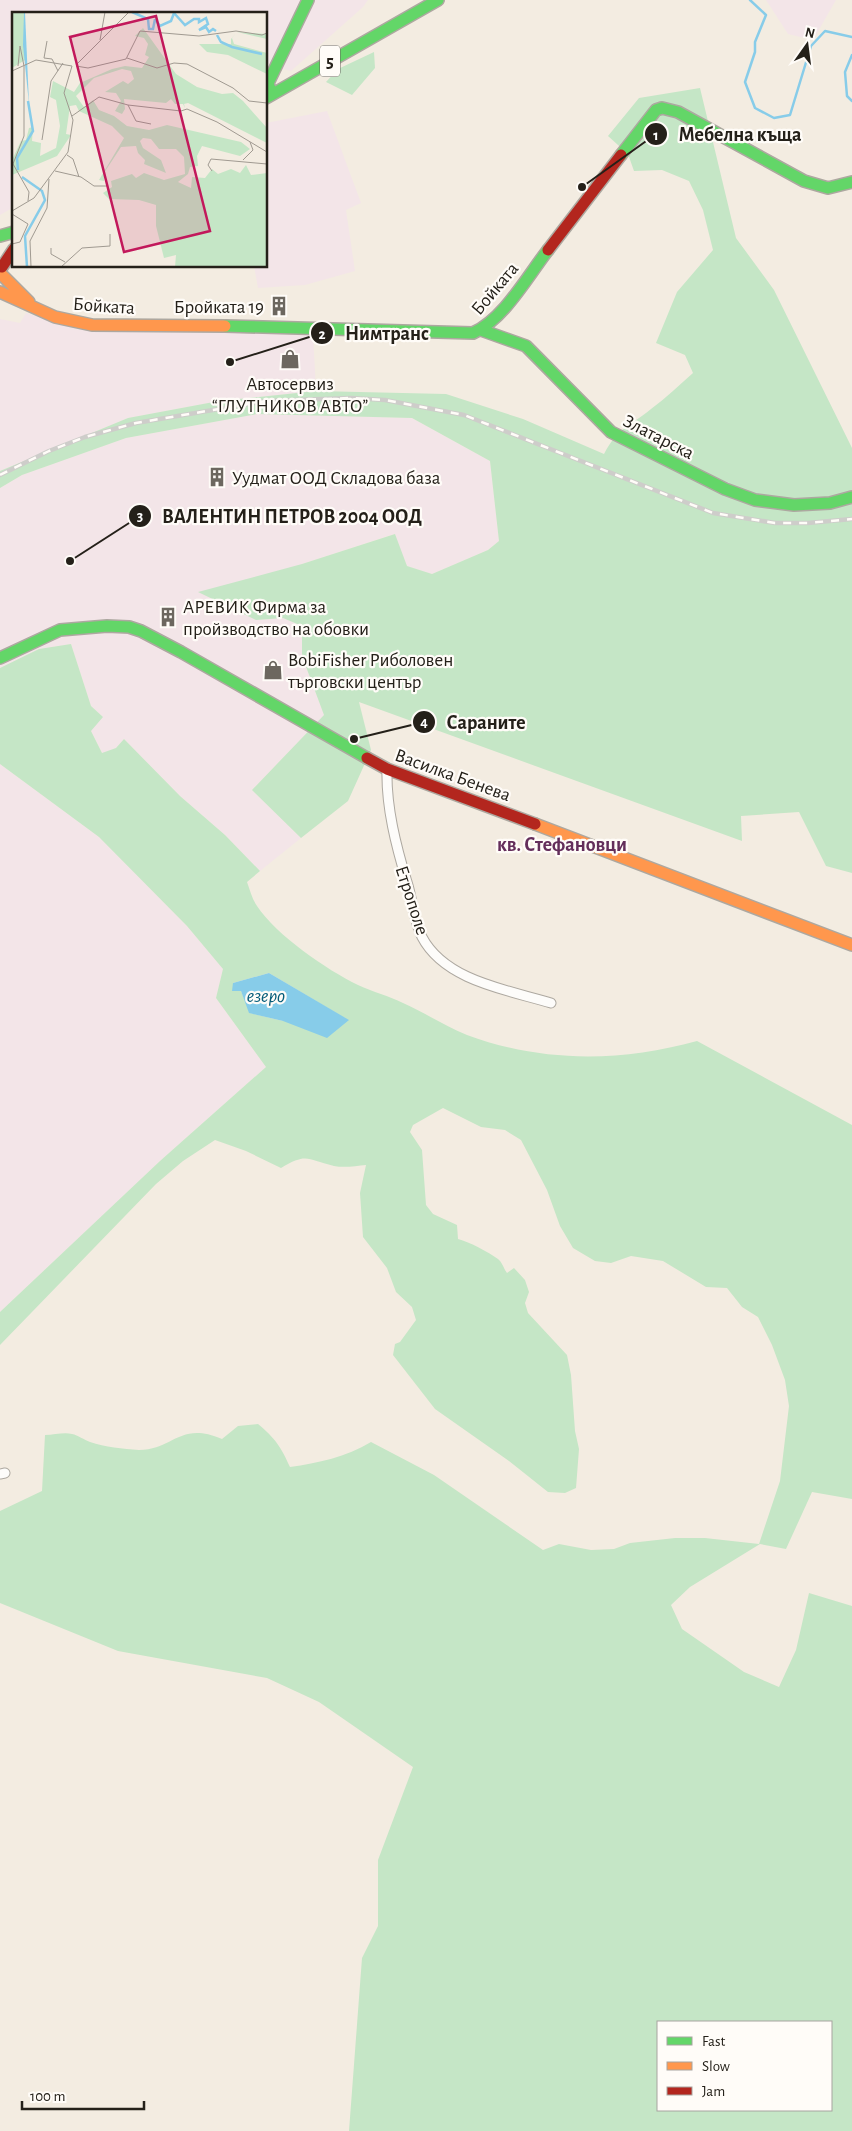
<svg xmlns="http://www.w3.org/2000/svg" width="852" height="2131" viewBox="0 0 852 2131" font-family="'Alegreya Sans',sans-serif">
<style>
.industrial{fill:#f3e5e8}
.green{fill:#c5e6c6;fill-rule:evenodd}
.water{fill:#87cce9}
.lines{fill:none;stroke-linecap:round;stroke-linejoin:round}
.stream{stroke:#87cce9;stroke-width:2.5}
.street-casing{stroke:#ada8a0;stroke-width:11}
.fast-casing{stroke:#ada8a0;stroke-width:14}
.slow-casing{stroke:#ada8a0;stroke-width:14}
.jam-casing{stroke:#ada8a0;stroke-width:14}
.street{stroke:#fdfcfa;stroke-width:9}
.fast{stroke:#63d668;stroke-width:11}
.slow{stroke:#ff974d;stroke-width:11}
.jam{stroke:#b3261e;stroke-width:11}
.rail-casing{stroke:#cecdca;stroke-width:4.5}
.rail{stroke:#fffcf8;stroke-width:2.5;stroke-dasharray:8;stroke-linecap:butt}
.labels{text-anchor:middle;stroke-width:4.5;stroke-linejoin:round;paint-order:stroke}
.shield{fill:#fffcf8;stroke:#66625c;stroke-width:1}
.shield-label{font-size:18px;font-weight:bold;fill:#242019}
.street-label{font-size:19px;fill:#242019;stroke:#fffcf8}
.poi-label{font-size:19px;fill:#242019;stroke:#fffcf8;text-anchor:start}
.neighbourhood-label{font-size:20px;font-weight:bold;fill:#642e5b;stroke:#fffcf8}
.water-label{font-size:20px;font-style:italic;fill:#045b79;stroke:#fffcf8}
.inset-river{fill:none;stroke:#87cce9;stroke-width:2.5}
.inset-road{fill:none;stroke:#a09a91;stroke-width:1}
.view{fill:#c2185b;fill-opacity:0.15;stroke:#c2185b;stroke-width:2.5}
.inset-edge{fill:none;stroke:#242019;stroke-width:2.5}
.leader{fill:none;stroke:#242019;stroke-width:2}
.callout-dot{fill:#242019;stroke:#fffcf8;stroke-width:2}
.mark-label{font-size:15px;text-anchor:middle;font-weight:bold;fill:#fff}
.callout-label{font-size:20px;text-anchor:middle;font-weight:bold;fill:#242019;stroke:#fffcf8;stroke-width:4.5;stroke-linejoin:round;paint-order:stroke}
</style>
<rect width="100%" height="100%" fill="#f3ece1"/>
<path class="industrial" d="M0,0h368l-5,7 -72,64 -25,-6v-51h-252v193l-14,8z
M766,0h70l-23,40 -25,-6z
M327,111l34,92 -15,7 9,61 -50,14 -47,3 -4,-22h12v-143z
M26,313l39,12 35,5 213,3 3,58 -97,10 -91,17 -128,53v-152l20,4z
M258,414l154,4 78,43 9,80 -11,9 -56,24 -25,-8 -13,-32 -92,30 -46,56 27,-2 19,8v30l22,59 -72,75 49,48 -41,33 -35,-36 -45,-39 -56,-57 -8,9 -13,6 -12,-23 11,-15 -11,-10 -20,-62 -32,5 -39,19v-180l22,-13 104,-37z
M0,764l99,73 88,89 36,43 -7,29 50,69 -106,94 -160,151z"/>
<path class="green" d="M374,52l1,16 -23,27 -26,-13 12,-13z
M700,88l36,150 38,52 78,158v425l-26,-7 -27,-54 -58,4 1,25 -383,-139 12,48 -23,51 -47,37 -49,-48 72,-75 -22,-59v-30l-19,-8 -27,2 -58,-28 104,-28 93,-30 12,32 25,8 56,-24 11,-9 -9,-80 -78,-43 -155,-4 -131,24 -104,37 -22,13v-17l128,-53 91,-17 97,-10 130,3 77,25 81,35c15,-28 25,-27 47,-45 15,-11 28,-24 42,-36l-8,-18 -29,-12 21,-51 36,-42 -10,-40 -14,-29 -27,-11 -28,1 -6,-17 -20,-18 31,-38z
M71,644l20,62 12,11 -12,14 11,22 14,-5 8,-9 56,57 45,39 35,36 -13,11c3,8 5,17 10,24 19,29 70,64 101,79 15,7 31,11 45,18 22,10 42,23 64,32 76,28 154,27 230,6l155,84v374l-40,-7 -26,57 -26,-5 -70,43 -19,18 11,24 62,43 35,15 17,-37 13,-57 43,13v525h-503l13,-173 16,-32v-66l35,-93 -94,-65 -52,-24 -149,-27 -118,-48v-92l42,-20 3,-56c9,0 19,-3 27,-1 6,1 12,6 18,8 15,5 33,7 49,8 35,0 40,-29 83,-11l16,-13 20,-2c17,14 23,23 32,43 28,-4 56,-10 81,-25l63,33 109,75 16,-6 32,6 23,-1 16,-6 45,-5h30l54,6 21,-63 9,-75 -4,-26 -13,-35 -14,-28 -16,-10 -15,-19 -21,-1 -43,-26 -32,-5 -20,7 -16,-2 -22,-13 -13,-22 -13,-36 -26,-50 -16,-10 -24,-3 -38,-19 -30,17 -3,7 12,18 4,55 7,9 24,11 1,14c12,3 30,13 40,20 4,3 6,10 9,14l7,-5 11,12 4,12 -4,11 3,10 39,42 4,20 4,56 4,18 -3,39 -11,5 -17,-1 -39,-31 -74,-52 -42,-54 2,-11 5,-2 16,-22 -4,-13 -16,-15 -9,-24 -24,-31 -3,-44 6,-28c-10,1 -22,3 -32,1 -27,-6 -26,-14 -53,2l-35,-17 -31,-11 -32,21 -27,23 -156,161v-33l160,-151 106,-94 -50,-69 7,-29 -36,-43 -88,-89 -99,-73v-96l39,-19zM269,973l79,47v1h-65l-33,-8 -9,-22 -8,-8zM658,2022h173v88h-173z"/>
<path class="water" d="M269,973l80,47 -22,18 -44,-17 -34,-8 -8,-22h-9l1,-8z"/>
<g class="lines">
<path class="stream" d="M750,0l16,15 -11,27v10l-10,30 10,26 19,10 16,-3 21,-69 14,-15 27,6
M852,55l-7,17 2,24 5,5"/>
<defs>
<path id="street" d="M387,769c-1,38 9,77 20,113 6,18 6,38 15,55 23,44 86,53 129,66
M0,1474l5,-1"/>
<path id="fast" d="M273,94l-5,-9 1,-4 39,-81
M266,98l172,-98
M621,155l35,-45 6,-2 16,4 126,69 24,7 24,-6
M0,236l14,-4
M225,326l248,7c31,-14 54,-56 75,-83
M481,330l45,16 85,86 114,57 30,11 39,5 36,-2 22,-6
M0,658l60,-28 47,-4 22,1 12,4 40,21 186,106"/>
<path id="slow" d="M1,274l28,28
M0,292l55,25 37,8 133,1
M535,824l317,121"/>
<path id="jam" d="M548,250l73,-95
M2,267l12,-18
M367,758l20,11 148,55"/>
</defs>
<use href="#street" class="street-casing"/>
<use href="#fast" class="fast-casing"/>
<use href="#slow" class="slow-casing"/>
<use href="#jam" class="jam-casing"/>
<use href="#street" class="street"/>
<use href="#fast" class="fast"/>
<use href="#slow" class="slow"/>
<use href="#jam" class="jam"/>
<defs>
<path id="rail" d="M0,475l49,-24 36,-14 51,-14 130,-22 85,-3 34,2 79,15 249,98 62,10h33l44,-4"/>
</defs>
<use href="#rail" class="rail-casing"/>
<use href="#rail" class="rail"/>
</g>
<defs>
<symbol id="building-bare" viewBox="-9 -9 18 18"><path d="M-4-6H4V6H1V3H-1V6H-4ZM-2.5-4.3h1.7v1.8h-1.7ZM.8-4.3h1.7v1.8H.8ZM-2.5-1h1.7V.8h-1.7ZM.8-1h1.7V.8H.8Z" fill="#6c675f" stroke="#fffcf8" stroke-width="2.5" paint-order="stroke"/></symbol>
<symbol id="shop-bare" viewBox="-9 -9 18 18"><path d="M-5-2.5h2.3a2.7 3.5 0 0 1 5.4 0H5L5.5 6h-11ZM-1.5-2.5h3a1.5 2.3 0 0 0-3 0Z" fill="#6c675f" stroke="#fffcf8" stroke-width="2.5" paint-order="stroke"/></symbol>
</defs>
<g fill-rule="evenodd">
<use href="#building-bare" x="265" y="292" width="28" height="28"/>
<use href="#shop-bare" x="276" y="345" width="28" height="28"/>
<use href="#building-bare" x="203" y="463" width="28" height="28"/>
<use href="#building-bare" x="154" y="603" width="28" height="28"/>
<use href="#shop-bare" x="259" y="656" width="28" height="28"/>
</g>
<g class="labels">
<rect class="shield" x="320" y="45.5" width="20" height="31" rx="4"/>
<g class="shield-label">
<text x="330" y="67">5</text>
</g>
<g class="street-label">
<text transform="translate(494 288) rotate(-50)" y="7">Бойката</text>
<text transform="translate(104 305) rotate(4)" y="7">Бойката</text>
<text transform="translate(659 436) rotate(27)" y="7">Златарска</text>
<text transform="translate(453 774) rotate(20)" y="7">Василка Бенева</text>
<text transform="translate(413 900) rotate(72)" y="7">Етрополе</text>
</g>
<g class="poi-label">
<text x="264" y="313" text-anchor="end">Бройката 19</text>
<text x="290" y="390" text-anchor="middle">Автосервиз<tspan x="290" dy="22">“ГЛУТНИКОВ АВТО”</tspan></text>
<text x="232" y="484">Уудмат ООД Складова база</text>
<text x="183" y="613">АРЕВИК Фирма за<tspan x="183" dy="22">пройзводство на обовки</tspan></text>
<text x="288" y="666">BobiFisher Риболовен<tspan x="288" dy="22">търговски център</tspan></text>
</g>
<g class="neighbourhood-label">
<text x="562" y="851">кв. Стефановци</text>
</g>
<g class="water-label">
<text x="266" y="1002">езеро</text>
</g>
</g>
<g transform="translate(12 12)">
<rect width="255" height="255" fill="#f3ece1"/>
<path d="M0,0h12l1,48 -13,8zM131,16l33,46 21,13 25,7 11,-1 10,8 24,27v15l-79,-40 -4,1 1,4 -2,-4h-8l-4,-5 -5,4 -42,-4 1,10 -3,5 -7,-3 6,-10 -5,-8 -11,-1 18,-11 5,3 6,-5 -3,-8 -9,-2 -28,9 -18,18 8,11 9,-7 6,10 15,6 13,10 22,4 18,-5 74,17 9,7 -10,7 -38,-10 -5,10 1,10 -8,1 -2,7 -10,8 13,6 1,-11 13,1 7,-9 6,5 13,-5 9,4 6,-8 5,10 16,-2v94h-92l1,-12 -12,3 -8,-32v-21l-17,-5 -30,-1 -6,-6 9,-6 -1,-6 21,-7 4,4 8,-5 20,7 21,-6 -1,-17 -8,-8h-17l-8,-10 -8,-1 -3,3 3,7 18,12 5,13 -22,-9 1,-4 -7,-7 -2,-7 -15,1 -17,26v8l-5,-1 25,-42 -12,-12 -33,-15 -3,-6 -6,1 -4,28 5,1 -14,21 -45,19v-15l9,-19 5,-1 3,-12 4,-1 -1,14 9,2 -1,13 16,-8 4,-22 -4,-26 -6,-3 3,-16 21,11 6,-9 32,-14 13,-3 17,2 7,-11 -4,-2 3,-11 -4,-6 -9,-2zM225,20l-5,6 2,6 33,9v21l-39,-19 -21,-3 -8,-8h32v-5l6,-7 30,2v5z" fill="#c5e6c6"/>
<path d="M12,0h1l4,92 -6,-59z" fill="#87cce9"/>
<path class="inset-river" d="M120,0l16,7 1,10h4l2,-10M143,7l5,7 11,-5 3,-8 11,12 9,-6h5v3l7,-4 2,6 -9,6 7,-3 3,5 4,-3 3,2M205,23l4,7 11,5 30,7M6,158l-1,-12 16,-27 -5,-30M10,165l20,14 3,9 -20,36 2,31"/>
<path class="inset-road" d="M88,28l5,-28M35,29l-3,17 8,1 6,12M115,46l30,10 17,-5 13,1 46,24 16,13 18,2M65,52l52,-52M6,54l2,-20 4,20v70l-11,28 16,28 -1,9M64,54l12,2 38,-9 14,-28 59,5 37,-5 26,4 5,-2M0,59l24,-11 36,6M116,93l8,16 15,3M60,104l27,-19 29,8 53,6 6,-2 30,13 50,30M30,128l9,-59 12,-18M55,143l6,4 6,18M231,148l10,-10 -3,-8M43,159l26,6 13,9h14M200,159l-4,-6 3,-6 56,5M0,199l22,-13 34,-46 5,-32 -9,-27 8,-27M0,202l16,10 -8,18 -8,2M39,236v6l14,8M19,255l-1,-26 17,-33 2,-29M49,255l21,-19 28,-2v-12"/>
<path class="view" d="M144,4l54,215 -86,21 -54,-215z"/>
<rect width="255" height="255" class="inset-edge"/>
</g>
<path class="leader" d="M582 187L656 134M230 362L322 333M70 561L140 516M354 739L424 722"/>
<g class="callout-dot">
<circle cx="582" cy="187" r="5"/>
<circle cx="230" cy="362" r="5"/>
<circle cx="70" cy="561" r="5"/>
<circle cx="354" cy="739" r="5"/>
<circle cx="656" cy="134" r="12"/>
<circle cx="322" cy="333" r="12"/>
<circle cx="140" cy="516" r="12"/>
<circle cx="424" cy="722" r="12"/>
</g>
<g class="mark-label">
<text x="656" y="140">1</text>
<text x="322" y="339">2</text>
<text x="140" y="521">3</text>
<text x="424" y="727">4</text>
</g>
<g class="callout-label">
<text x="740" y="141">Мебелна къща</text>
<text x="387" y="340">Нимтранс</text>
<text x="292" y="523">ВАЛЕНТИН ПЕТРОВ 2004 ООД</text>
<text x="486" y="729">Сараните</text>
</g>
<rect x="657" y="2021" width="175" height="90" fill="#fffcf8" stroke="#a7a49f"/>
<rect x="667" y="2037" width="25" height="8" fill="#63d668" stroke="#a7a49f"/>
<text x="702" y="2046" font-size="15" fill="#242019">Fast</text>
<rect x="667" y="2062" width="25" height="8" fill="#ff974d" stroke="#a7a49f"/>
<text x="702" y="2071" font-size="15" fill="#242019">Slow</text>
<rect x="667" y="2087" width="25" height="8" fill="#b3261e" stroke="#a7a49f"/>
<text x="702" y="2096" font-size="15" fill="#242019">Jam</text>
<g transform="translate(807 45) rotate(14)" stroke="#fffcf8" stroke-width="4" paint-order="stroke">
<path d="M0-4L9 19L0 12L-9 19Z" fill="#242019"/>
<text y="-8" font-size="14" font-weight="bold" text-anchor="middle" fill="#242019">N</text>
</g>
<path d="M22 2101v8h122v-8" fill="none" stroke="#242019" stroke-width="2.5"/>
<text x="30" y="2101" font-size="15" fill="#242019" stroke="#fffcf8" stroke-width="4" paint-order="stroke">100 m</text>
</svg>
